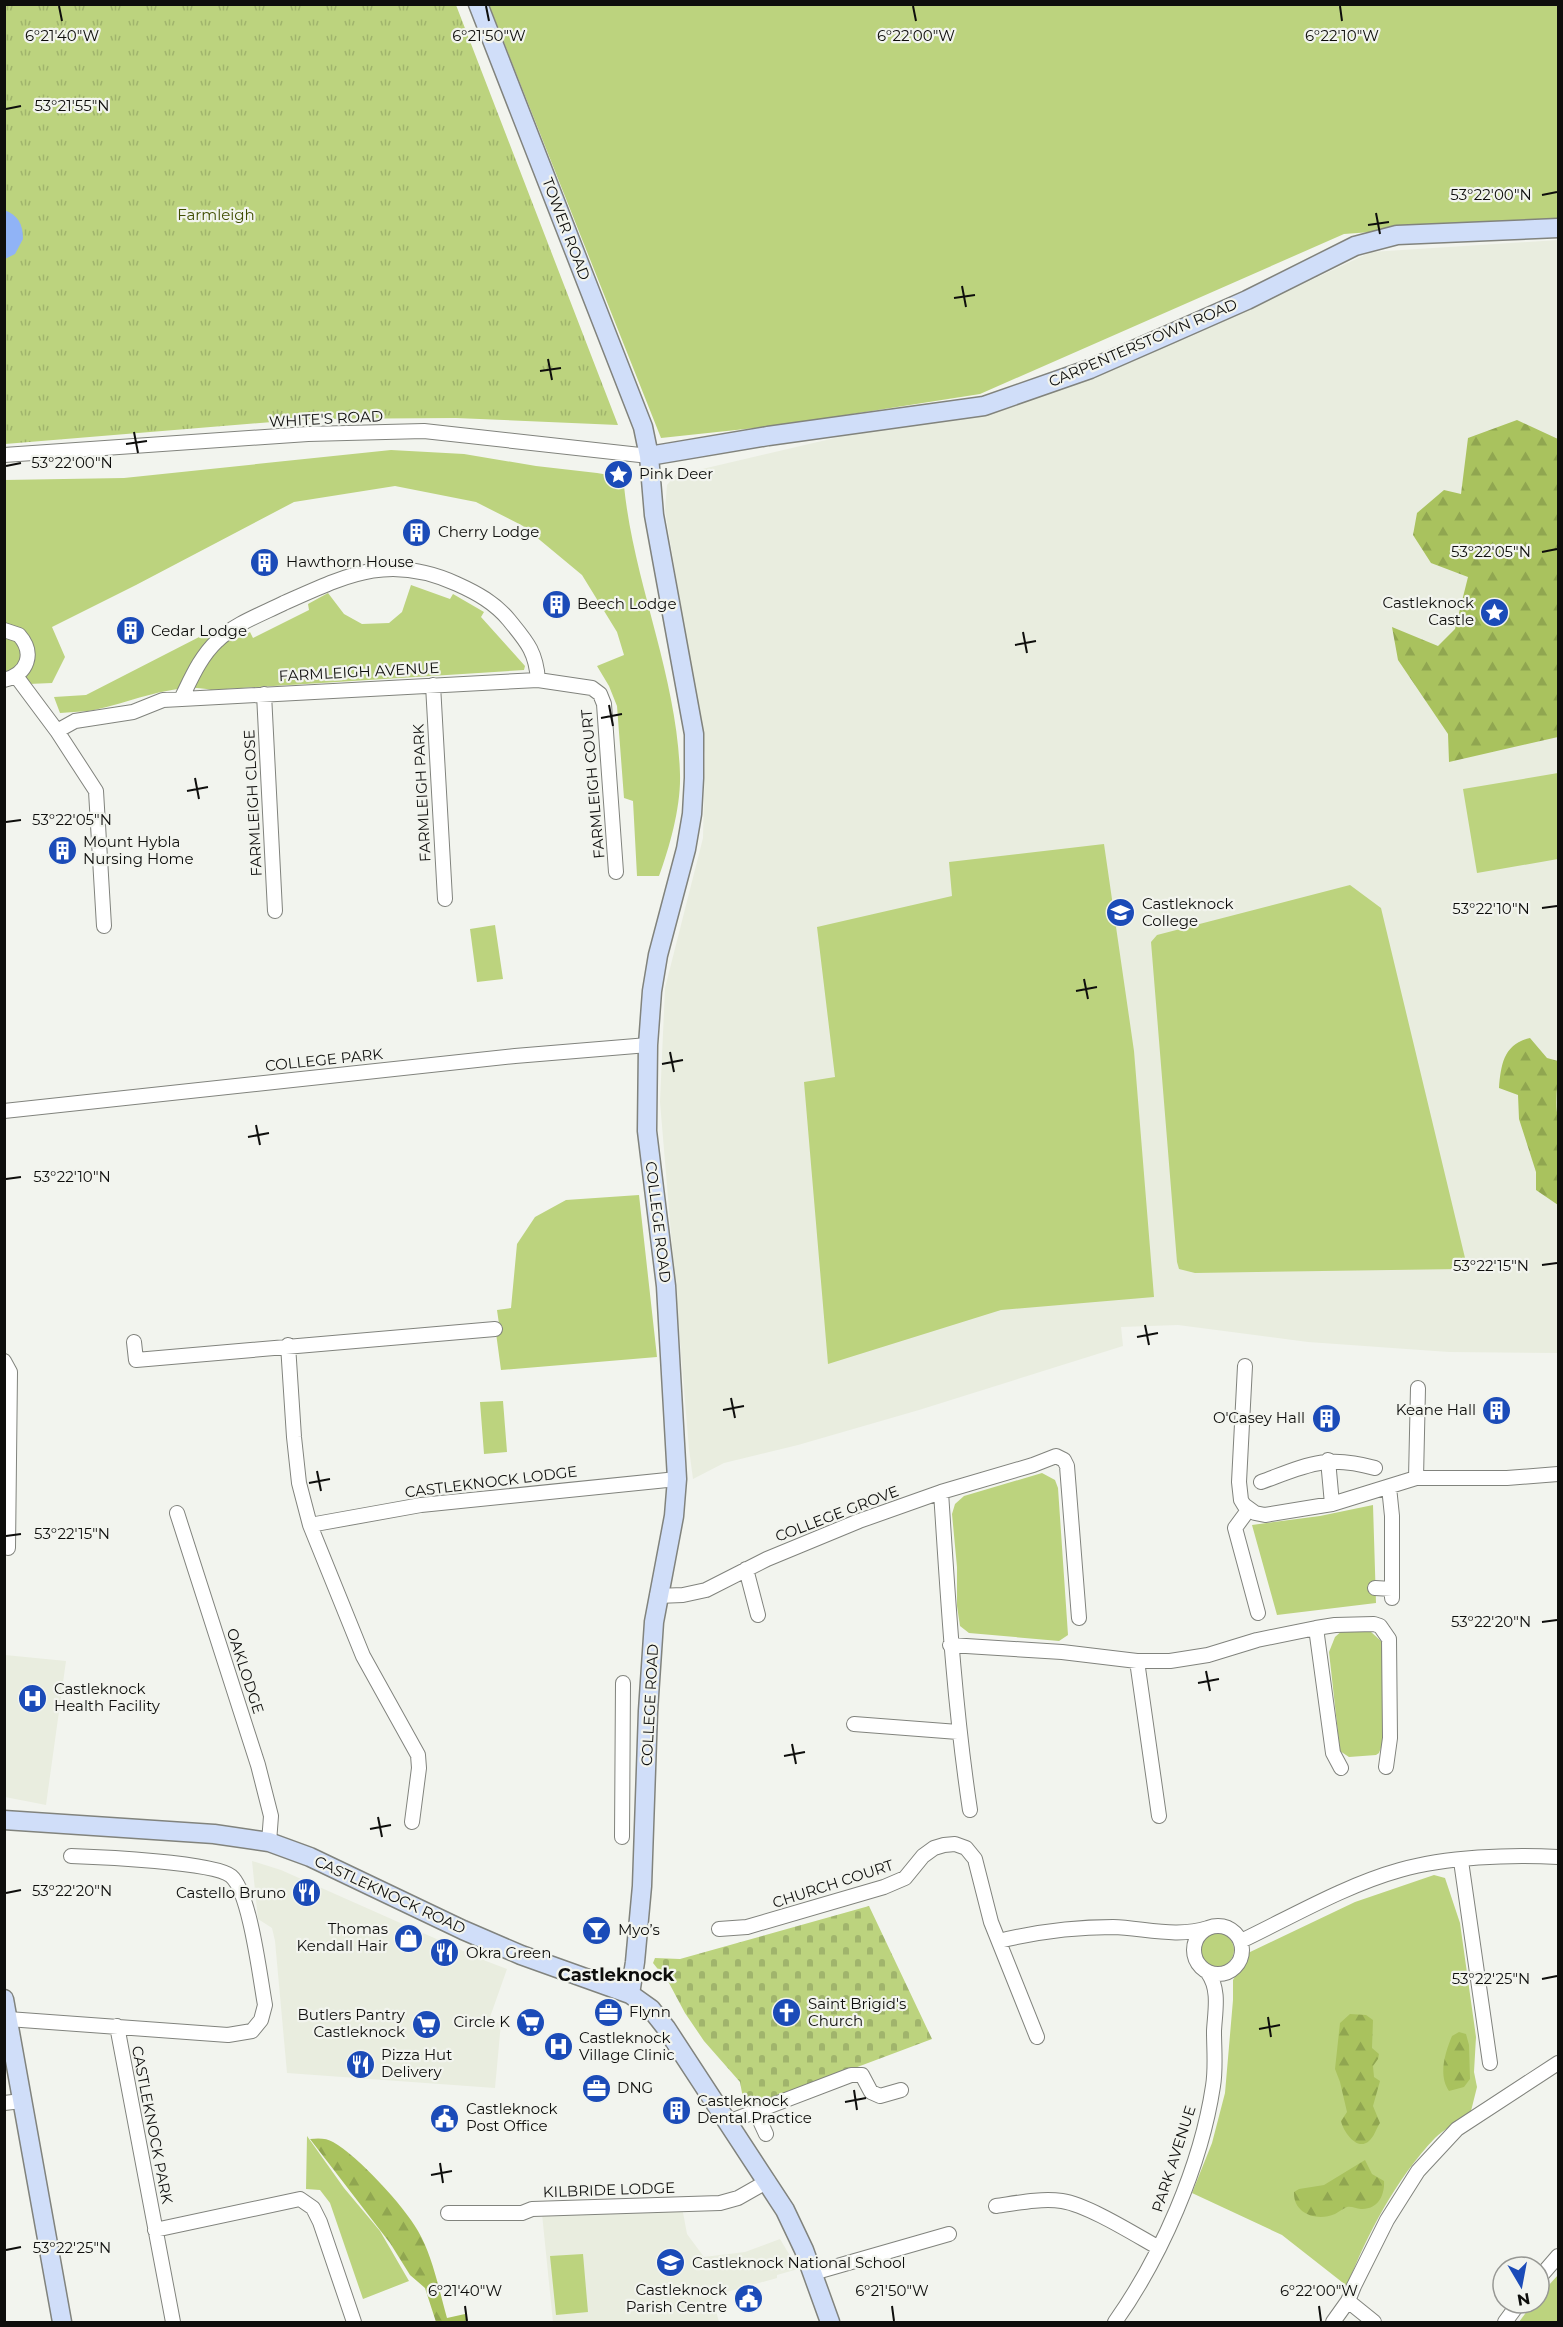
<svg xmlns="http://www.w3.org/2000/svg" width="1563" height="2327" viewBox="0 0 1563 2327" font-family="Montserrat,sans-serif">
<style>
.built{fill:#e9eddf}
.green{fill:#bcd37e}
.forest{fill:url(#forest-firs)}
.cemetery{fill:url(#cemetery-stones)}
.park{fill:url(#park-tufts)}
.water{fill:#90b3f6}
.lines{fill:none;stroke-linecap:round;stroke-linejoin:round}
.street-casing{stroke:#81837d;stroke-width:16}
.secondary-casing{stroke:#81837d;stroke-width:21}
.street{stroke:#fff;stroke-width:14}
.secondary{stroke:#d0def9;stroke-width:18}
.ticks{fill:none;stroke:#0e0e0c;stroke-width:2}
.labels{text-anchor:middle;stroke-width:4.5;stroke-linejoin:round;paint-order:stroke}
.park-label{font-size:15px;fill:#3f4d00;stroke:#f2f4ee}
.street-label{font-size:15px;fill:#0e0e0c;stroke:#f2f4ee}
.poi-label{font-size:15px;fill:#0e0e0c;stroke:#f2f4ee;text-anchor:start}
.quarter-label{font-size:18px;font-weight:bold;fill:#0e0e0c;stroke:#f2f4ee}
.ticks-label{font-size:15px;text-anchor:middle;fill:#0e0e0c;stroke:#f2f4ee;stroke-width:4.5;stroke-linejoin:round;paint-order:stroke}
</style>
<defs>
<pattern id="forest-firs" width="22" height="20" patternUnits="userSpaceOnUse" patternTransform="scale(1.5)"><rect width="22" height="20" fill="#a9c25e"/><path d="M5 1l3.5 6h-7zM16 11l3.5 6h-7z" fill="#90a650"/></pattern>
<pattern id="cemetery-stones" width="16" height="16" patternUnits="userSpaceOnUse" patternTransform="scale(1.5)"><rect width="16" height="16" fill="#bcd37e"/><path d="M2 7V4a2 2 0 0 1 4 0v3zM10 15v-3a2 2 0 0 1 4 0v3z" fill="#a0b46c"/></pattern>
<pattern id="park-tufts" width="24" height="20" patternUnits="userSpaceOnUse" patternTransform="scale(1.5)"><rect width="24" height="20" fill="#bcd37e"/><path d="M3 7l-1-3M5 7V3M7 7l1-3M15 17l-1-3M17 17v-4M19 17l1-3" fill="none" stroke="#a0b46c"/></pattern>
</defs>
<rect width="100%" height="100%" fill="#f2f4ee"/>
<path class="built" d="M1558,240v1113l-109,-1 -141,-10 -130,-17 -57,2 2,19 -204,64 -121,35 -74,18 -31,16 -4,-30 -29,-347 5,-114 38,-150 2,-84 -40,-244 2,-25 11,-13 20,-2 158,-37 133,-23 203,-74 179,-84z
M5,1655l61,6 -20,144 -41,-8z
M252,1861l29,9 205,91 21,8 -18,51 12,3 -6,65 -208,-15 -12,-132 -3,-13 -14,-9z
M682,2207l5,27 17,23 41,-5 35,-13 18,30 -21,6v3l-65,18 7,26h-166l-11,-108z"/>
<path class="green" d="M489,5h1069v213l-214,16 -364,160 -198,31 -121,13z
M391,450l73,4 72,12 61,7 12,2 15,11c10,98 53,189 56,288 1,32 -10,72 -21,102h-22l-4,-75 -9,-3 -7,-92 -8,-20 -12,-20 27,-11 -7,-23 -35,-57 -59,-49 -47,-24 -81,-16 -101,16 -158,83 -84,42 13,30 -13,26 -47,2 -1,-205 120,-2z
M411,585l39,14 3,-5 31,18 -3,5 44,49 -1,4 -313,20c-38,-9 -85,15 -123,21 -9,1 -19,1 -28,2l-6,-16 32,-2 119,-61 31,5 14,-7 3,6 56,-28 -1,-6 20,-11 16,21 18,10 27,-1 13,-11z
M1558,773v86l-81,14 -14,-84z
M1104,844l30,207 20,246 -153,13 -173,54 -24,-282 31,-5 -18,-150 135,-31 -3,-34z
M1350,885l31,23 85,354 -6,7 -265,4 -16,-4 -2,-7 -26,-320 6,-7z
M495,925l8,54 -26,3 -7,-53z
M639,1195l18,162 -156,13 -5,-37 4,-2 -3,-21 14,-2 6,-64 18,-27 31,-17z
M503,1401l4,51 -23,2 -4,-52z
M1042,1473l13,7 3,8 10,147 -9,6 -90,-8 -9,-7 -3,-20v-39l-5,-53 3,-10 9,-8z
M1373,1505l3,98 -99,12 -25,-90 68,-9z
M1344,1629l27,3 10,9 3,25 -2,79 -3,8 -3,2 -27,2 -9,-6 -11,-99 6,-15z
M1434,1875l11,3 15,45 16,114 -2,35 3,15 -7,28c-11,7 -26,14 -35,23 -39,41 -68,96 -88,148l-65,-51 -90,-42 20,-50 13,-50 8,-93v-20l15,-27 107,-51z
M1200 1950a17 17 0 1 1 34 0a17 17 0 1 1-34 0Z
M307,2136l37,52 36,43 29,50 -46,18 -33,-96 -10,-13 -14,-1z
M583,2254l5,58 -32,3 -6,-59z
M1558,2275v47h-39l14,-19h6v-7z"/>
<path class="forest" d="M1517,420l41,19v298l-109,25 -1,-28 -50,-74 -6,-33 46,19 17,-17 13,-52 -37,-14 -18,-28 4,-22 27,-23 17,4 7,-56z
M1530,1038l17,20 11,3c1,18 -4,41 0,57v87l-22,-15v-18l-17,-53 -1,-24 -19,-7c2,-24 5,-44 31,-50z
M1350,2014l16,1 7,5 -1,28 7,6 -1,5 -5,7 1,11 6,4 -7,25 7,17c-4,6 -6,14 -11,18 -12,11 -26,-10 -28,-20l6,-9 -7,-30 -5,-13 5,-46z
M1459,2032l7,2 3,11 1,34 -6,8 -15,4c-11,-16 -4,-38 3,-55z
M310,2139c8,-1 17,-1 23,3 25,14 71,64 85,89 15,26 21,59 29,87l18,-4 3,8h-32l-11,-34 -15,-13 -20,-32z
M1365,2160l7,14 12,7c1,14 -6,29 -23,28 -5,0 -9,-3 -14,-2 -5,2 -8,5 -12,7 -18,8 -42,0 -41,-22l5,-3 25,-4z"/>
<path class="cemetery" d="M869,1906l63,133 -187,70 -5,-27 -36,-41 -19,-28 -16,-30 -16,-20 2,-5 25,1z"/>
<path class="park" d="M5,5h451l162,420 -162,-7 -147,1 -304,25z"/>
<path class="water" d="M4,210c14,5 19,14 19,29l-8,15 -10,5z"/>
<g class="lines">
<defs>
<path id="street" d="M4,455l304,-21 116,-3 225,25
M4,630l15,5c16,18 9,39 -15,45
M16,676l41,55 18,-10 58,-9 30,-12 375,-20 54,8 8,6 4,10 12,168
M433,685l12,214
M264,694l11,217
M181,699c10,-20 19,-42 36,-58 17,-17 45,-27 67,-38 63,-28 105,-50 173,-19 20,9 38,19 52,36 17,21 27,31 29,60
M57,731l39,60 8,135
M4,1111l511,-55 133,-11
M134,1342l2,18 359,-31
M288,1345l6,92 5,46 11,42 53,131 55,99 1,13 -7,54
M4,1361l6,11 -2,176
M1245,1366l-6,116 2,18 3,5 11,8 10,2 67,-11 84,-26h91l51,-4
M1328,1460l4,44
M1416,1478l2,-90
M1261,1482c46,-17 65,-28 114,-14
M1389,1487l3,29v82
M941,1492c7,107 13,212 29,318
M1249,1509l-14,19 23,85
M177,1513l81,252 13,51 -2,26
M310,1525l111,-20 256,-26
M746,1569l12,46
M1375,1588l17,1
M657,1596l26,-1 23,-5 61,-31 92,-38 82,-29 92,-27 23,-9 8,4 3,6 12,152
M950,1645l112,7 75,9h33l38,-6 49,-15 59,-12
M1137,1661l22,155
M854,1724l104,8
M1341,1768l-8,-15 -17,-125 19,-3 39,-1 6,2 9,13 1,99 -4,29
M622,1837l1,-154
M1461,1861l29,202
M1194 1950a24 24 0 1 1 48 0a24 24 0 1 1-48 0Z
M719,1929l28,-2 137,-40 21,-9 18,-22 11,-8 10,-3 11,-1 11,4 9,11 16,63 46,115
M999,1941c37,-9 75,-14 114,-14 31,1 64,11 95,1
M1241,1941c50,-24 105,-56 159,-71 46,-13 110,-16 158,-13
M8,2019l220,16 24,-4 9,-11 4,-15c-5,-27 -15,-113 -34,-129 -17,-14 -132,-19 -160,-20
M117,2026l56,296
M4,2103l18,-2
M755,2110l11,24
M728,2122l123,-47h11l9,17 9,4 21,-6
M996,2206c21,-3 45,-8 66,-5 26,4 72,33 97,47
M448,2213h74l10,-4 188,-6 18,-5 30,-17
M155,2230l145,-31 13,9 7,14 34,100
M813,2273l136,-39
M1539,2278l19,-22
M1348,2301l26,21
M1115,2322c46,-65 86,-156 98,-236 3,-18 1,-36 1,-55 1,-20 6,-41 -6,-58
M1333,2322l15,-21 6,-15 33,-66 31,-49 39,-42 101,-66
M1505,2322l14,-19"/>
<path id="secondary" d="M478,4l165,423 6,29 5,59 40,219v44l-2,36 -6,35 -28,106 -6,36 -4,54 -1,86 19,155 11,193 -3,37 -20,106 -6,89 -6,175 -7,76 -5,32
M649,456l119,-20 216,-30 106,-37 80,-35 77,-34 108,-54 42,-11 161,-7
M4,1820l210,14 55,8 41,15 153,73 58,25 109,39 21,15 15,19 119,182 19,40 26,72
M4,1999l58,323"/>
</defs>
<use href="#street" class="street-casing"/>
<use href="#secondary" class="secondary-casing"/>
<use href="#street" class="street"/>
<use href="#secondary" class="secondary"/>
</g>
<path class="ticks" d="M59,6l3,15M486,6l3,15M913,6l3,15M1340,6l2,15M6,109l15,-3M1542,195l15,-3M1376,213l4,21M1368,225l21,-3M962,286l4,21M954,298l21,-3M548,359l4,21M540,371l21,-3M134,432l4,21M126,444l21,-3M6,466l15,-3M1542,552l15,-3M1023,632l4,21M1015,645l21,-4M609,705l4,21M601,718l21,-4M195,778l4,21M187,791l21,-4M6,822l15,-2M1542,908l15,-2M1084,979l4,20M1076,991l21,-4M670,1052l4,20M662,1064l21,-4M256,1125l4,20M248,1137l21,-4M6,1179l15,-2M1542,1265l15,-2M1145,1325l4,20M1137,1337l21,-4M731,1398l4,20M723,1410l21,-4M317,1471l4,20M309,1483l21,-4M6,1536l15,-2M1542,1622l15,-2M1206,1671l4,20M1198,1683l21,-4M792,1744l4,20M784,1756l21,-4M378,1817l4,20M370,1829l21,-4M6,1893l15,-3M1542,1979l15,-3M1268,2017l3,20M1259,2029l21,-4M854,2090l3,20M845,2102l21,-4M440,2163l3,20M431,2175l21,-4M6,2250l15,-3M465,2306l2,15M892,2306l2,15M1319,2306l2,15"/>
<defs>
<symbol id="sight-disc" viewBox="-11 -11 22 22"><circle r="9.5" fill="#1b4bb8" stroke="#f2f4ee"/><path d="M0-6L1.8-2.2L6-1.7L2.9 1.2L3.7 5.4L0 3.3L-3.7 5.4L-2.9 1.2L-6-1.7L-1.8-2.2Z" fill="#fff"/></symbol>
<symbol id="building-disc" viewBox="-11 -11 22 22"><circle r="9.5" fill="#1b4bb8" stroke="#f2f4ee"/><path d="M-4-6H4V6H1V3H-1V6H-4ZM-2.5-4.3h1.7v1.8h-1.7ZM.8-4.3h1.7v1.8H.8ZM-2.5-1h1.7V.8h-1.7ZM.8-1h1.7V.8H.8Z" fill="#fff"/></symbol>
<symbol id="school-disc" viewBox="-11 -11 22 22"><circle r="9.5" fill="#1b4bb8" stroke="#f2f4ee"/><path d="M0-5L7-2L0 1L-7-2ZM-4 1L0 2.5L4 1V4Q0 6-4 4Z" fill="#fff"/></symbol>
<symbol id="hospital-disc" viewBox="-11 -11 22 22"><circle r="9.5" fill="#1b4bb8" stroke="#f2f4ee"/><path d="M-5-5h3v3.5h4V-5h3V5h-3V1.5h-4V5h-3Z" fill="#fff"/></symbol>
<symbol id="restaurant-disc" viewBox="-11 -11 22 22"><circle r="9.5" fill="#1b4bb8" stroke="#f2f4ee"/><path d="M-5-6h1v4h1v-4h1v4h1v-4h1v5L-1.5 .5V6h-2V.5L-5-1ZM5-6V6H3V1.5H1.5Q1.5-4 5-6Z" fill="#fff"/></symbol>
<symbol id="bar-disc" viewBox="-11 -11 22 22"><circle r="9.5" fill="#1b4bb8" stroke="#f2f4ee"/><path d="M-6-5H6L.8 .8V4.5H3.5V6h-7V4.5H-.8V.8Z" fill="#fff"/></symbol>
<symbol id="shop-disc" viewBox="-11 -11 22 22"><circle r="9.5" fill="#1b4bb8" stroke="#f2f4ee"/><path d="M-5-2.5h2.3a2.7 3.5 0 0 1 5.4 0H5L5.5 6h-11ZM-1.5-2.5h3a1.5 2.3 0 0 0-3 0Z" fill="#fff"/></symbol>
<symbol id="office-disc" viewBox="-11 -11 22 22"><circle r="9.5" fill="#1b4bb8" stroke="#f2f4ee"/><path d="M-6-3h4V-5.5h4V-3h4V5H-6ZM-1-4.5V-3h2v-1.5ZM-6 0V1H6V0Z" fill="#fff"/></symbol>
<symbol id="church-disc" viewBox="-11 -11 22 22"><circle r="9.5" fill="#1b4bb8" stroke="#f2f4ee"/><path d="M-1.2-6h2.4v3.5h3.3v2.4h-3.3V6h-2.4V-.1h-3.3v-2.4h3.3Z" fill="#fff"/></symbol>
<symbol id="supermarket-disc" viewBox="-11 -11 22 22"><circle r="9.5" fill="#1b4bb8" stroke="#f2f4ee"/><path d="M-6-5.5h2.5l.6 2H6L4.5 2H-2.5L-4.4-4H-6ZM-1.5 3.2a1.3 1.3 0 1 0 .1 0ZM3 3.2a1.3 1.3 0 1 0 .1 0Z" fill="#fff"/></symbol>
<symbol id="civic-disc" viewBox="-11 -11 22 22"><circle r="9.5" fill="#1b4bb8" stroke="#f2f4ee"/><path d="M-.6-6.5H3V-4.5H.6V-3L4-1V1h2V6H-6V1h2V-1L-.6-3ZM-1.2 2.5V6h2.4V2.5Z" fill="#fff"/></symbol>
</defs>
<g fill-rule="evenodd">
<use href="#sight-disc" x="602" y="458" width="33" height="33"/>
<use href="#building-disc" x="400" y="516" width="33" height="33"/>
<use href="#building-disc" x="248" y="546" width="33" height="33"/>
<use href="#building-disc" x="540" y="588" width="33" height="33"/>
<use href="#sight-disc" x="1478" y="596" width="33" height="33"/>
<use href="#building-disc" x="114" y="614" width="33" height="33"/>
<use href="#building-disc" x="46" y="834" width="33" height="33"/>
<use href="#school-disc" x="1104" y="896" width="33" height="33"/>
<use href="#building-disc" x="1480" y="1394" width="33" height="33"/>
<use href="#building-disc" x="1310" y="1402" width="33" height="33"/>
<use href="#hospital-disc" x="16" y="1682" width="33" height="33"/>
<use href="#restaurant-disc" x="290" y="1876" width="33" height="33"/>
<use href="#bar-disc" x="580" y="1914" width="33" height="33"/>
<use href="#shop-disc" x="392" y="1922" width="33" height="33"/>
<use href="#restaurant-disc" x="428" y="1936" width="33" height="33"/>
<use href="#office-disc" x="592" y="1996" width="33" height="33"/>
<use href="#church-disc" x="770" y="1996" width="33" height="33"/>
<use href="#supermarket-disc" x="514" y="2006" width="33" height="33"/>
<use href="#supermarket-disc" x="410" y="2008" width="33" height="33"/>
<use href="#hospital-disc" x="542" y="2030" width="33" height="33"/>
<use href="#restaurant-disc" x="344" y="2048" width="33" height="33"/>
<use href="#office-disc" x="580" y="2072" width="33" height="33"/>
<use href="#building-disc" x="660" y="2094" width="33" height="33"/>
<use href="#civic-disc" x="428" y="2102" width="33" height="33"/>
<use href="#school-disc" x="654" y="2246" width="33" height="33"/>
<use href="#civic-disc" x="732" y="2282" width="33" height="33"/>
</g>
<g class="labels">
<g class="park-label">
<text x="216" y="220">Farmleigh</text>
</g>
<g class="street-label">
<text transform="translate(566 229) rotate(69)" y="5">TOWER ROAD</text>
<text transform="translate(1143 343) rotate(-23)" y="5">CARPENTERSTOWN ROAD</text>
<text transform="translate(326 419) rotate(-3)" y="5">WHITE'S ROAD</text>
<text transform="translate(359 672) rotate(-3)" y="5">FARMLEIGH AVENUE</text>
<text transform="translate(593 784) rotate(-95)" y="5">FARMLEIGH COURT</text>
<text transform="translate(422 793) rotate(-93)" y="5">FARMLEIGH PARK</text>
<text transform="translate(253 803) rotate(-93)" y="5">FARMLEIGH CLOSE</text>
<text transform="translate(324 1060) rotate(-6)" y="5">COLLEGE PARK</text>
<text transform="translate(658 1222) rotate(83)" y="5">COLLEGE ROAD</text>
<text transform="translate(491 1482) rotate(-7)" y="5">CASTLEKNOCK LODGE</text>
<text transform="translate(837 1514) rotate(-21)" y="5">COLLEGE GROVE</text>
<text transform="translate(245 1671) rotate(72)" y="5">OAKLODGE</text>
<text transform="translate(650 1705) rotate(-87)" y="5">COLLEGE ROAD</text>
<text transform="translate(833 1884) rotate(-18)" y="5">CHURCH COURT</text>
<text transform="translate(390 1895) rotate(25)" y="5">CASTLEKNOCK ROAD</text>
<text transform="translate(152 2125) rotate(79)" y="5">CASTLEKNOCK PARK</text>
<text transform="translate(1174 2159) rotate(-72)" y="5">PARK AVENUE</text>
<text transform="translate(609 2190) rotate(-2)" y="5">KILBRIDE LODGE</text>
</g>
<g class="poi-label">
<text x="639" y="479">Pink Deer</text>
<text x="438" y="537">Cherry Lodge</text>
<text x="286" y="567">Hawthorn House</text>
<text x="1474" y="608" text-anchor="end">Castleknock<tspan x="1474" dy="17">Castle</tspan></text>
<text x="577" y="609">Beech Lodge</text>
<text x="151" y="636">Cedar Lodge</text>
<text x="83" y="847">Mount Hybla<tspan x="83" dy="17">Nursing Home</tspan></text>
<text x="1142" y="909">Castleknock<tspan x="1142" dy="17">College</tspan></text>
<text x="1476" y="1415" text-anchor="end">Keane Hall</text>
<text x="1305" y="1423" text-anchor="end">O'Casey Hall</text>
<text x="54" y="1694">Castleknock<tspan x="54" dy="17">Health Facility</tspan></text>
<text x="286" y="1898" text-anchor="end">Castello Bruno</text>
<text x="388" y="1934" text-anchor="end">Thomas<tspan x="388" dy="17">Kendall Hair</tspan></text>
<text x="618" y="1935">Myo’s</text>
<text x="466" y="1958">Okra Green</text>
<text x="808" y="2009">Saint Brigid's<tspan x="808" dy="17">Church</tspan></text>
<text x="629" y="2017">Flynn</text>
<text x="405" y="2020" text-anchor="end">Butlers Pantry<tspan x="405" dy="17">Castleknock</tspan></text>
<text x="510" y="2027" text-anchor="end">Circle K</text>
<text x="579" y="2043">Castleknock<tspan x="579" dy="17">Village Clinic</tspan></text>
<text x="381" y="2060">Pizza Hut<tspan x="381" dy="17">Delivery</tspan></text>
<text x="617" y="2093">DNG</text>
<text x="697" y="2106">Castleknock<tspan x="697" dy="17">Dental Practice</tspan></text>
<text x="466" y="2114">Castleknock<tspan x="466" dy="17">Post Office</tspan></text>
<text x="692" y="2268">Castleknock National School</text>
<text x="727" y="2295" text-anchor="end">Castleknock<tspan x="727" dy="17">Parish Centre</tspan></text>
</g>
<g class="quarter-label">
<text x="616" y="1981">Castleknock</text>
</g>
</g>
<g class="ticks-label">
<text x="62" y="41">6°21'40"W</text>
<text x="489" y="41">6°21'50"W</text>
<text x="916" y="41">6°22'00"W</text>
<text x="1342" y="41">6°22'10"W</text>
<text x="72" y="111">53°21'55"N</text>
<text x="1491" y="200">53°22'00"N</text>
<text x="72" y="468">53°22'00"N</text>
<text x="1491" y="557">53°22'05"N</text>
<text x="72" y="825">53°22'05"N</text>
<text x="1491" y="914">53°22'10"N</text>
<text x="72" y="1182">53°22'10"N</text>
<text x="1491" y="1271">53°22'15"N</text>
<text x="72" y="1539">53°22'15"N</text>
<text x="1491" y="1627">53°22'20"N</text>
<text x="72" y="1896">53°22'20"N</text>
<text x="1491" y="1984">53°22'25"N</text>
<text x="72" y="2253">53°22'25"N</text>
<text x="465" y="2296">6°21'40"W</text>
<text x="892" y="2296">6°21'50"W</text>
<text x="1319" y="2296">6°22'00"W</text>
</g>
<rect width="1563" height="2327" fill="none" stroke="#0e0e0c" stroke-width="12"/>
<g transform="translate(1521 2285) rotate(170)"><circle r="28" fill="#f2f4ee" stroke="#979894" stroke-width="1.5"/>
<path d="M0-4.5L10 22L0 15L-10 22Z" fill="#1b4bb8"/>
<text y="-9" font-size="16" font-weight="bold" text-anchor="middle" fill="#0e0e0c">N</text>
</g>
</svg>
